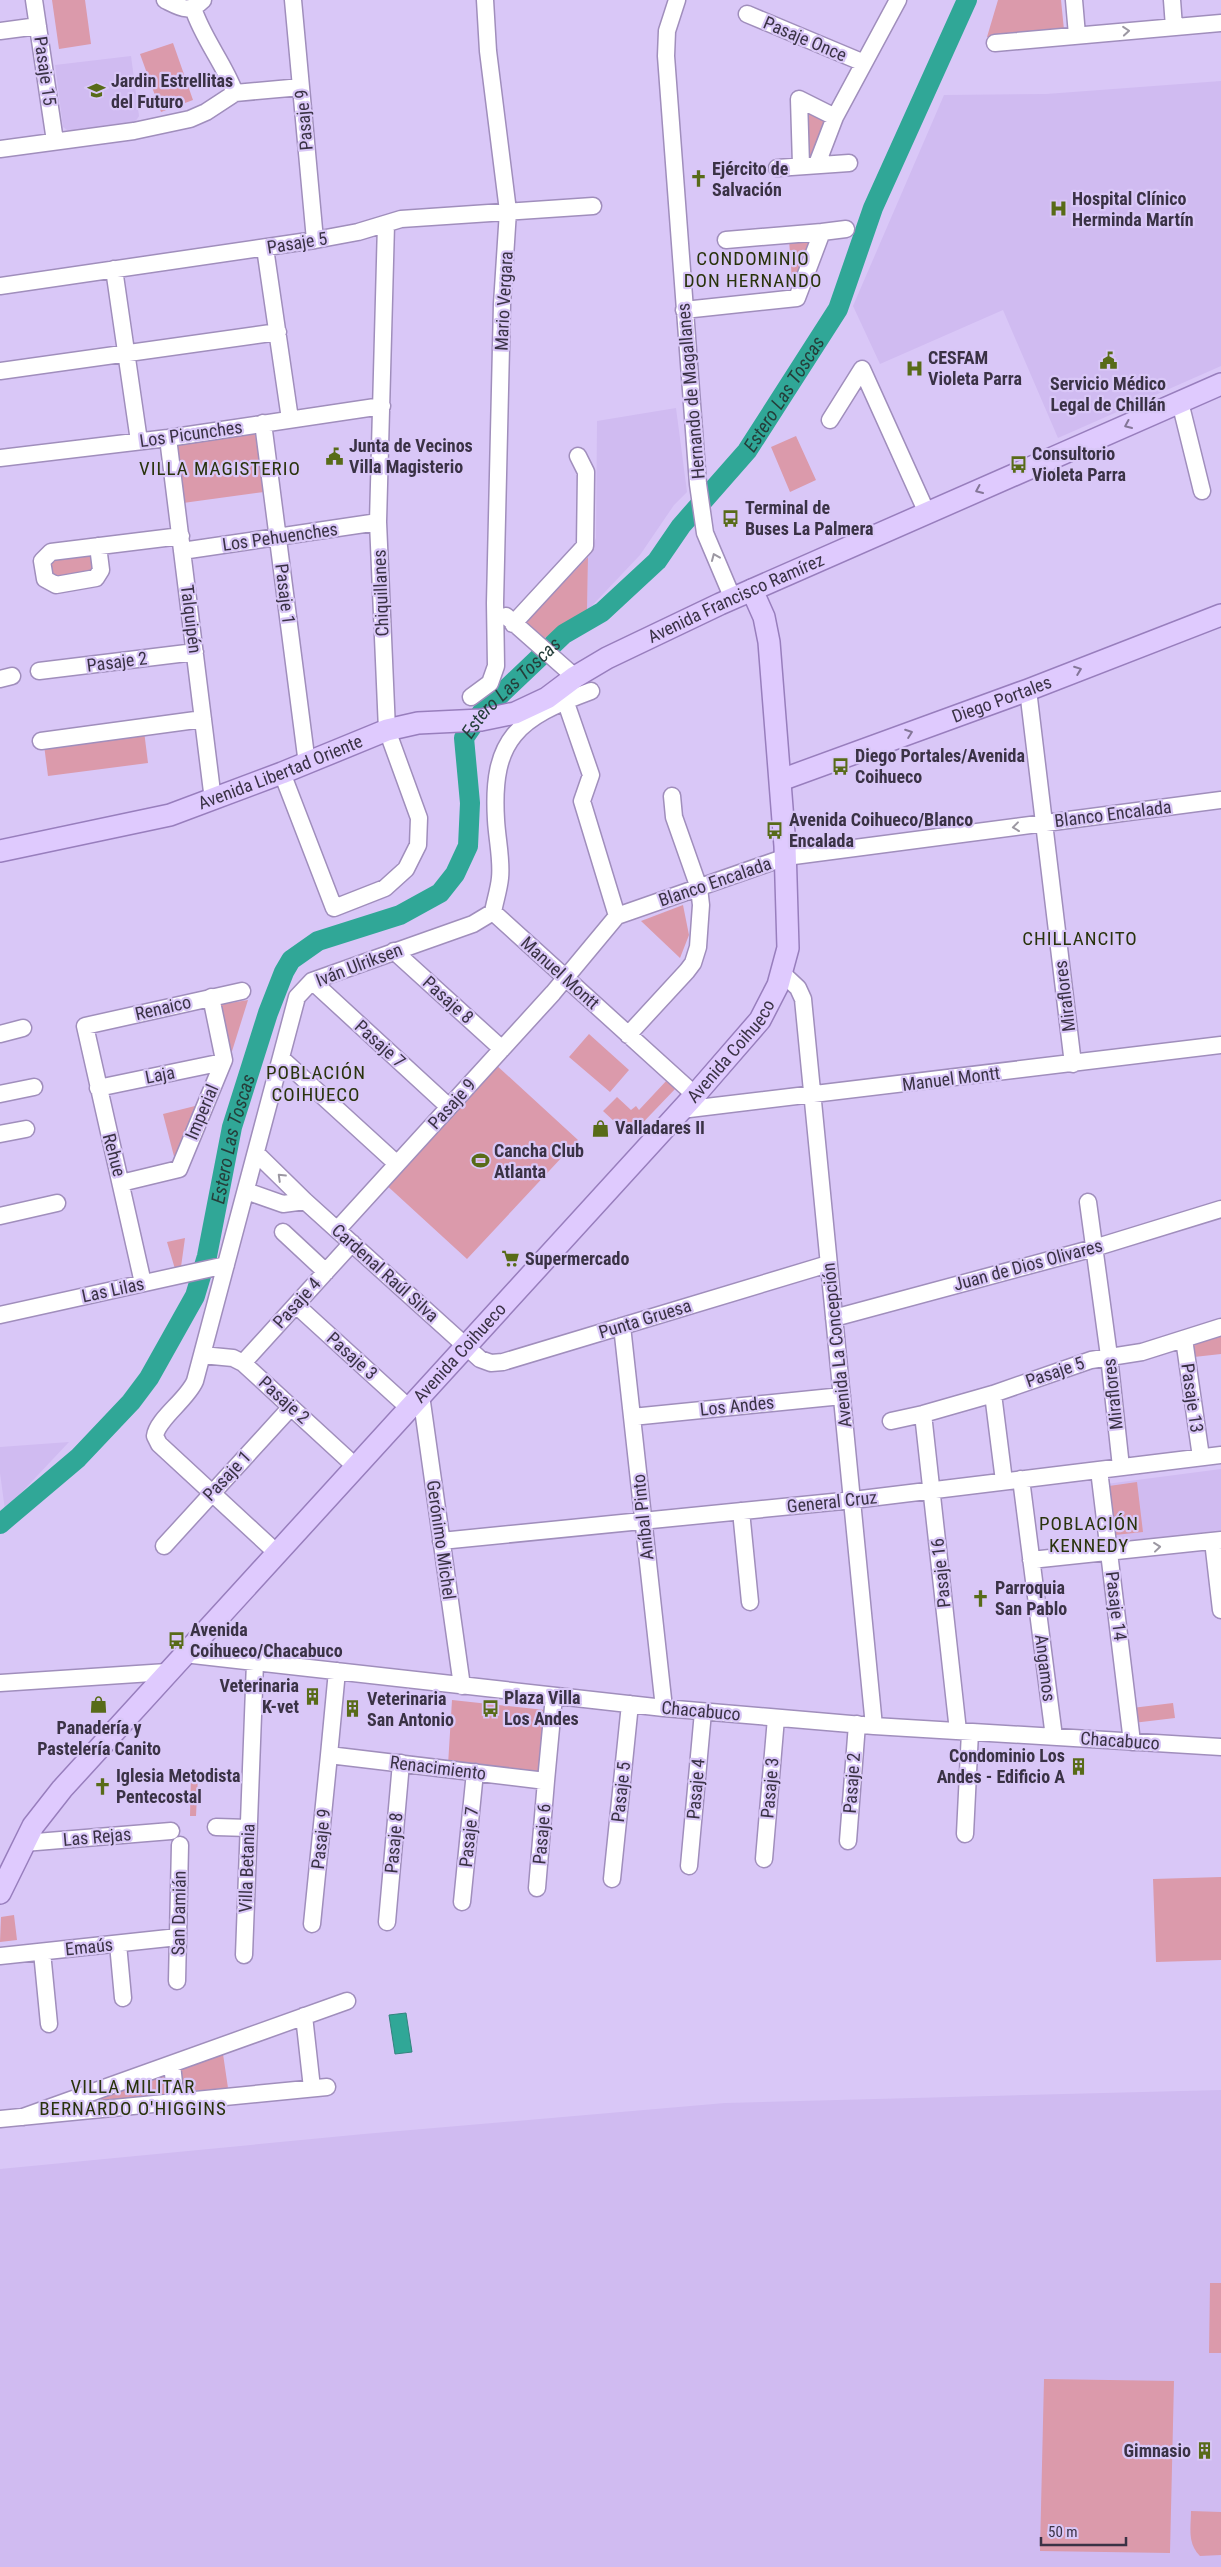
<svg xmlns="http://www.w3.org/2000/svg" width="1221" height="2567" viewBox="0 0 1221 2567" font-family="'Roboto Condensed',sans-serif">
<style>
.built{fill:#d0bbf1}
.green{fill:#db9aab}
.water{fill:#30a797;stroke:#33847e}
.lines{fill:none;stroke-linecap:round;stroke-linejoin:round}
.river{stroke:#30a797;stroke-width:20}
.minor-casing{stroke:#a08ebc;stroke-width:19}
.major-casing{stroke:#987ebd;stroke-width:24}
.minor{stroke:#fff;stroke-width:16}
.major{stroke:#dfcafe;stroke-width:21}
.oneway{stroke:#9c98a2}
.oneway2{stroke:#847698}
.labels{text-anchor:middle;stroke-width:4.5;stroke-linejoin:round;paint-order:stroke}
.street-label{font-size:18px;fill:#3a3245;stroke:#d9c7f7}
.poi-label{font-size:18px;font-weight:bold;fill:#3a3245;stroke:#d9c7f7;text-anchor:start}
.neighbourhood-label{font-size:19px;letter-spacing:1px;fill:#29330c;stroke:#d9c7f7}
.water-label{font-size:19px;font-style:italic;fill:#253e3a;stroke:#d9c7f7}
</style>
<rect width="100%" height="100%" fill="#d9c7f7"/>
<path class="built" d="M131,56l8,60 -4,6 -65,10 -7,-5 -8,-62z
M1221,81v285l-163,72 -55,-128 -123,54 -27,-58 91,-211 102,-1z
M676,408l11,84 -13,13 -34,50 -53,56 1,-54 8,-19 1,-117z
M69,1442l-64,68 -5,-37v-26z
M1221,1469v61l-107,14 -8,-60z
M1221,2090v477h-1221v-398l364,-35 361,-31z"/>
<path class="green" d="M52,0h33l6,44 -32,5z
M998,0h63l3,30 -77,7z
M173,43l20,57 -32,12 -21,-58z
M806,111l21,10 -13,36 -9,1z
M813,238l-20,55 -4,-53z
M255,433l9,59 -81,11 -8,-58z
M796,436l20,44 -26,12 -19,-45z
M88,553l5,3 2,16 -41,9 -7,-17 5,-6z
M588,557l-1,54 -47,30 -16,-17z
M144,731l4,32 -100,13 -4,-31z
M683,905l6,30 -9,23 -39,-37z
M248,1000l-20,64 -10,-59z
M589,1034l40,36 -19,22 -41,-35z
M494,1063l84,77 -111,119 -84,-77z
M668,1079l9,8 -47,49 -27,-25 14,-14 14,13 5,-4 3,4z
M199,1105l-23,59 -13,-50z
M185,1238l-4,29 -6,2 -8,-27z
M1221,1332v22l-27,3 -4,-15z
M1137,1482l6,50 -28,3 -6,-49z
M452,1700l93,10 -6,66 -91,-11z
M1173,1703l2,15 -42,5 -1,-15z
M191,1776h7l-2,40h-6z
M1221,1877v83l-65,2 -3,-83z
M14,1915l3,25 -17,2 1,-25z
M223,2054l5,34 -48,4 -3,-23z
M167,2072l2,23 -68,6v-6z
M1210,2283h11v70h-12z
M1044,2379l130,2 -4,172 -130,-2z
M1191,2511l30,1v43l-21,1c-13,-13 -9,-28 -9,-45z"/>
<path class="water" d="M406,2013l6,39 -17,2 -6,-39z"/>
<g class="lines">
<path class="river" id="s1" d="M0,1524l78,-66 53,-56 18,-24 46,-82 12,-40 25,-129 36,-114 16,-41 7,-12 27,-19 82,-26 40,-22 15,-19 13,-28 2,-43 -6,-65 18,-26 82,-78 38,-22 55,-51 24,-35 66,-75 91,-142 35,-101 94,-208"/>
<defs>
<path id="minor" d="M34,0l21,141
M165,0c16,8 24,14 38,0
M293,0l22,240
M677,0l-10,31 -1,25 32,428 7,49 28,66
M1074,0l3,35
M1172,0l2,27
M193,8c10,31 31,55 42,85
M747,14l117,49
M0,31l38,-5
M995,43l226,-20
M0,149l134,-18 56,-12 16,-7 29,-19 66,-6
M817,164l18,-47 63,-117
M801,165l-2,-66 36,18
M777,168l72,-5
M822,232l24,-3
M265,248l25,171
M114,269l25,172
M0,286l315,-46 43,-8 43,-13 192,-13
M684,310l113,-12 25,-66 -96,8
M0,371l278,-39
M1180,402l22,89
M830,420l32,-51 65,144
M263,423l44,341
M168,438l45,362
M0,458l168,-20 214,-32
M98,546l3,24 -5,8 -40,7 -11,-6 -3,-18 9,-9 130,-16
M182,551l196,-29
M506,616l69,61
M513,624l72,-78 1,-74 -8,-16
M39,671l156,-19
M0,679l12,-3
M1028,690l45,374
M471,697l19,-14 6,-17 -1,-63 7,-299 6,-93 -20,-160 -3,-51
M565,700l26,75 -9,26 35,115
M41,741l162,-22
M282,773l52,135 51,-20 21,-19 12,-24 1,-27 -32,-88 -9,-208 8,-298
M493,912l202,183
M394,951l108,98
M782,973l16,15 5,11 71,727
M312,981l137,126
M0,1034l23,-6
M628,1035l59,-64 6,-8 5,-16 3,-42 -2,-17 -25,-71 -2,-21
M282,1059l115,105
M98,1088l125,-26
M0,1094l34,-7
M681,1110l540,-65
M0,1134l26,-5
M256,1153l49,48 175,158 11,4 12,-1 325,-98
M121,1183l58,-14 45,-109 -13,-63
M246,1191l37,13 22,-3
M1088,1202l21,154 12,111
M0,1216l57,-13
M337,1230l216,-237 64,-77 169,-59 435,-57
M283,1232l43,40
M143,1283l-58,-257 157,-35
M296,1305l113,103
M0,1315l226,-50
M834,1318l260,-70 127,-39
M622,1326l42,382
M1184,1339l17,118
M202,1355l31,3 10,5 112,103
M243,1363l109,-120
M993,1394l11,87
M421,1395l41,291
M923,1414l35,317
M632,1417l210,-21
M891,1421l32,-7 70,-20 98,-34 51,-8 79,-25
M1099,1470l33,272
M1021,1479l33,258
M741,1511l9,91
M441,1541l412,-41 368,-45
M1213,1541l8,69
M164,1546l127,-139
M277,1553l-118,-109 -4,-8c2,-17 32,-36 40,-55l102,-384 15,-16 161,-57 20,-12c2,-11 6,-23 7,-34 2,-18 -3,-39 -4,-58 -5,-82 22,-102 95,-129
M1031,1560l190,-20
M184,1654l480,54 210,18 347,21
M337,1671l-8,84 217,26 8,-85
M0,1683l167,-11
M216,1827l33,1
M965,1834l5,-102
M848,1841l9,-117
M24,1843l147,-12
M764,1859l12,-141
M689,1866l14,-154
M612,1879l18,-175
M537,1888l9,-107
M462,1902l13,-130
M387,1922l14,-159
M312,1924l17,-169
M118,1944l5,54
M42,1952l7,72
M244,1955l11,-293
M0,1956l178,-19
M177,1981l3,-136
M304,2016l8,72
M172,2064l4,38
M23,2117l324,-116
M0,2119l327,-32"/>
<g id="major">
<path id="s2" d="M781,780l247,-90 193,-75"/>
<path id="s3" d="M0,851l170,-36 112,-42 105,-43 31,-7 63,-3 34,-7 32,-15 28,-21 32,-19 113,-54 501,-220"/>
<path id="s4" d="M0,1893l33,-67 29,-37 633,-694 65,-75 18,-35 10,-37 -3,-102 -16,-204 -5,-25 -12,-27"/>
</g>
</defs>
<use href="#minor" class="minor-casing"/>
<use href="#major" class="major-casing"/>
<use href="#minor" class="minor"/>
<use href="#major" class="major"/>
</g>
<defs><path id="oneway-chevron" d="M-2-3.5L2.5 0L-2 3.5" fill="none" stroke-width="1.6" stroke-linecap="round" stroke-linejoin="round" transform="scale(1.25)"/></defs>
<g class="oneway">
<use href="#oneway-chevron" transform="translate(1126 31) rotate(-5)"/>
<use href="#oneway-chevron" transform="translate(715 557) rotate(-113)"/>
<use href="#oneway-chevron" transform="translate(1016 827) rotate(173)"/>
<use href="#oneway-chevron" transform="translate(281 1177) rotate(-136)"/>
<use href="#oneway-chevron" transform="translate(1157 1547) rotate(-6)"/>
</g>
<g class="oneway2">
<use href="#oneway-chevron" transform="translate(1128 425) rotate(156)"/>
<use href="#oneway-chevron" transform="translate(979 490) rotate(156)"/>
<use href="#oneway-chevron" transform="translate(1078 670) rotate(-21)"/>
<use href="#oneway-chevron" transform="translate(909 733) rotate(-20)"/>
</g>
<defs>
<symbol id="school-bare" viewBox="-9 -9 18 18"><path d="M0-5L7-2L0 1L-7-2ZM-4 1L0 2.5L4 1V4Q0 6-4 4Z" fill="#586b18" stroke="#d9c7f7" stroke-width="2.5" paint-order="stroke"/></symbol>
<symbol id="church-bare" viewBox="-9 -9 18 18"><path d="M-1.2-6h2.4v3.5h3.3v2.4h-3.3V6h-2.4V-.1h-3.3v-2.4h3.3Z" fill="#586b18" stroke="#d9c7f7" stroke-width="2.5" paint-order="stroke"/></symbol>
<symbol id="hospital-bare" viewBox="-9 -9 18 18"><path d="M-5-5h3v3.5h4V-5h3V5h-3V1.5h-4V5h-3Z" fill="#586b18" stroke="#d9c7f7" stroke-width="2.5" paint-order="stroke"/></symbol>
<symbol id="civic-bare" viewBox="-9 -9 18 18"><path d="M-.6-6.5H3V-4.5H.6V-3L4-1V1h2V6H-6V1h2V-1L-.6-3ZM-1.2 2.5V6h2.4V2.5Z" fill="#586b18" stroke="#d9c7f7" stroke-width="2.5" paint-order="stroke"/></symbol>
<symbol id="bus-bare" viewBox="-9 -9 18 18"><path d="M-5-6H5V4H4V6H2V4H-2V6H-4V4H-5ZM-3.5-4V0h7V-4ZM-3.5 1.2v1.5H-2V1.2ZM2 1.2v1.5H3.5V1.2Z" fill="#586b18" stroke="#d9c7f7" stroke-width="2.5" paint-order="stroke"/></symbol>
<symbol id="shop-bare" viewBox="-9 -9 18 18"><path d="M-5-2.5h2.3a2.7 3.5 0 0 1 5.4 0H5L5.5 6h-11ZM-1.5-2.5h3a1.5 2.3 0 0 0-3 0Z" fill="#586b18" stroke="#d9c7f7" stroke-width="2.5" paint-order="stroke"/></symbol>
<symbol id="stadium-bare" viewBox="-9 -9 18 18"><path d="M0-5a6.5 5 0 1 0 0 10a6.5 5 0 1 0 0-10ZM-3.5-1.8h7v3.6h-7Z" fill="#586b18" stroke="#d9c7f7" stroke-width="2.5" paint-order="stroke"/></symbol>
<symbol id="supermarket-bare" viewBox="-9 -9 18 18"><path d="M-6-5.5h2.5l.6 2H6L4.5 2H-2.5L-4.4-4H-6ZM-1.5 3.2a1.3 1.3 0 1 0 .1 0ZM3 3.2a1.3 1.3 0 1 0 .1 0Z" fill="#586b18" stroke="#d9c7f7" stroke-width="2.5" paint-order="stroke"/></symbol>
<symbol id="building-bare" viewBox="-9 -9 18 18"><path d="M-4-6H4V6H1V3H-1V6H-4ZM-2.5-4.3h1.7v1.8h-1.7ZM.8-4.3h1.7v1.8H.8ZM-2.5-1h1.7V.8h-1.7ZM.8-1h1.7V.8H.8Z" fill="#586b18" stroke="#d9c7f7" stroke-width="2.5" paint-order="stroke"/></symbol>
</defs>
<g fill-rule="evenodd">
<use href="#school-bare" x="84" y="78" width="25" height="25"/>
<use href="#church-bare" x="686" y="166" width="25" height="25"/>
<use href="#hospital-bare" x="1046" y="196" width="25" height="25"/>
<use href="#civic-bare" x="1096" y="348" width="25" height="25"/>
<use href="#hospital-bare" x="902" y="356" width="25" height="25"/>
<use href="#civic-bare" x="322" y="444" width="25" height="25"/>
<use href="#bus-bare" x="1006" y="452" width="25" height="25"/>
<use href="#bus-bare" x="718" y="506" width="25" height="25"/>
<use href="#bus-bare" x="828" y="754" width="25" height="25"/>
<use href="#bus-bare" x="762" y="818" width="25" height="25"/>
<use href="#shop-bare" x="588" y="1116" width="25" height="25"/>
<use href="#stadium-bare" x="468" y="1148" width="25" height="25"/>
<use href="#supermarket-bare" x="498" y="1246" width="25" height="25"/>
<use href="#church-bare" x="968" y="1586" width="25" height="25"/>
<use href="#bus-bare" x="164" y="1628" width="25" height="25"/>
<use href="#building-bare" x="300" y="1684" width="25" height="25"/>
<use href="#shop-bare" x="86" y="1692" width="25" height="25"/>
<use href="#bus-bare" x="478" y="1696" width="25" height="25"/>
<use href="#building-bare" x="340" y="1696" width="25" height="25"/>
<use href="#building-bare" x="1066" y="1754" width="25" height="25"/>
<use href="#church-bare" x="90" y="1774" width="25" height="25"/>
<use href="#building-bare" x="1192" y="2438" width="25" height="25"/>
</g>
<g class="labels">
<g class="street-label">
<text transform="translate(805 39) rotate(23)" y="6">Pasaje Once</text>
<text transform="translate(45 71) rotate(82)" y="6">Pasaje 15</text>
<text transform="translate(304 120) rotate(-95)" y="6">Pasaje 9</text>
<text transform="translate(297 243) rotate(-9)" y="6">Pasaje 5</text>
<text transform="translate(504 301) rotate(-87)" y="6">Mario Vergara</text>
<text transform="translate(691 391) rotate(-95)" y="6">Hernando de Magallanes</text>
<text transform="translate(191 434) rotate(-8)" y="6">Los Picunches</text>
<text transform="translate(280 537) rotate(-8)" y="6">Los Pehuenches</text>
<text transform="translate(381 593) rotate(-92)" y="6">Chiquillanes</text>
<text transform="translate(285 594) rotate(83)" y="6">Pasaje 1</text>
<text dy="6" stroke="none"><textPath href="#s3" startOffset="786">Avenida Francisco Ramírez</textPath></text>
<text transform="translate(191 619) rotate(83)" y="6">Talquipén</text>
<text transform="translate(117 662) rotate(-7)" y="6">Pasaje 2</text>
<text dy="6" stroke="none"><textPath href="#s2" startOffset="235">Diego Portales</textPath></text>
<text dy="6" stroke="none"><textPath href="#s3" startOffset="292">Avenida Libertad Oriente</textPath></text>
<text transform="translate(1113 814) rotate(-7)" y="6">Blanco Encalada</text>
<text transform="translate(715 882) rotate(-19)" y="6">Blanco Encalada</text>
<text transform="translate(359 965) rotate(-21)" y="6">Iván Ulriksen</text>
<text transform="translate(560 973) rotate(42)" y="6">Manuel Montt</text>
<text transform="translate(1065 996) rotate(-97)" y="6">Miraflores</text>
<text transform="translate(448 1000) rotate(42)" y="6">Pasaje 8</text>
<text transform="translate(163 1008) rotate(-13)" y="6">Renaico</text>
<text transform="translate(380 1044) rotate(42)" y="6">Pasaje 7</text>
<text dy="6" stroke="none"><textPath href="#s4" startOffset="1118">Avenida Coihueco</textPath></text>
<text transform="translate(160 1075) rotate(-11)" y="6">Laja</text>
<text transform="translate(951 1079) rotate(-7)" y="6">Manuel Montt</text>
<text transform="translate(452 1104) rotate(-48)" y="6">Pasaje 9</text>
<text transform="translate(202 1112) rotate(-67)" y="6">Imperial</text>
<text transform="translate(114 1155) rotate(75)" y="6">Rehue</text>
<text transform="translate(1028 1265) rotate(-15)" y="6">Juan de Dios Olivares</text>
<text transform="translate(385 1273) rotate(42)" y="6">Cardenal Raúl Silva</text>
<text transform="translate(113 1290) rotate(-12)" y="6">Las Lilas</text>
<text transform="translate(297 1303) rotate(-48)" y="6">Pasaje 4</text>
<text transform="translate(645 1319) rotate(-17)" y="6">Punta Gruesa</text>
<text transform="translate(837 1345) rotate(-96)" y="6">Avenida La Concepción</text>
<text dy="6" stroke="none"><textPath href="#s4" startOffset="712">Avenida Coihueco</textPath></text>
<text transform="translate(352 1356) rotate(42)" y="6">Pasaje 3</text>
<text transform="translate(1055 1372) rotate(-19)" y="6">Pasaje 5</text>
<text transform="translate(1113 1394) rotate(-96)" y="6">Miraflores</text>
<text transform="translate(1192 1398) rotate(82)" y="6">Pasaje 13</text>
<text transform="translate(284 1400) rotate(42)" y="6">Pasaje 2</text>
<text transform="translate(737 1406) rotate(-6)" y="6">Los Andes</text>
<text transform="translate(227 1476) rotate(-47)" y="6">Pasaje 1</text>
<text transform="translate(832 1502) rotate(-6)" y="6">General Cruz</text>
<text transform="translate(643 1517) rotate(-96)" y="6">Aníbal Pinto</text>
<text transform="translate(441 1540) rotate(82)" y="6">Gerónimo Michel</text>
<text transform="translate(941 1573) rotate(-96)" y="6">Pasaje 16</text>
<text transform="translate(1116 1606) rotate(83)" y="6">Pasaje 14</text>
<text transform="translate(1045 1668) rotate(83)" y="6">Angamos</text>
<text transform="translate(701 1711) rotate(5)" y="6">Chacabuco</text>
<text transform="translate(1120 1741) rotate(4)" y="6">Chacabuco</text>
<text transform="translate(438 1768) rotate(7)" y="6">Renacimiento</text>
<text transform="translate(852 1783) rotate(-86)" y="6">Pasaje 2</text>
<text transform="translate(770 1788) rotate(-85)" y="6">Pasaje 3</text>
<text transform="translate(696 1789) rotate(-85)" y="6">Pasaje 4</text>
<text transform="translate(621 1792) rotate(-84)" y="6">Pasaje 5</text>
<text transform="translate(542 1834) rotate(-85)" y="6">Pasaje 6</text>
<text transform="translate(97 1837) rotate(-5)" y="6">Las Rejas</text>
<text transform="translate(469 1837) rotate(-84)" y="6">Pasaje 7</text>
<text transform="translate(321 1839) rotate(-84)" y="6">Pasaje 9</text>
<text transform="translate(394 1843) rotate(-85)" y="6">Pasaje 8</text>
<text transform="translate(247 1868) rotate(-88)" y="6">Villa Betania</text>
<text transform="translate(179 1913) rotate(-89)" y="6">San Damián</text>
<text transform="translate(89 1947) rotate(-6)" y="6">Emaús</text>
</g>
<g class="poi-label">
<text x="111" y="87">Jardin Estrellitas<tspan x="111" dy="21">del Futuro</tspan></text>
<text x="712" y="175">Ejército de<tspan x="712" dy="21">Salvación</tspan></text>
<text x="1072" y="205">Hospital Clínico<tspan x="1072" dy="21">Herminda Martín</tspan></text>
<text x="928" y="364">CESFAM<tspan x="928" dy="21">Violeta Parra</tspan></text>
<text x="1108" y="390" text-anchor="middle">Servicio Médico<tspan x="1108" dy="21">Legal de Chillán</tspan></text>
<text x="349" y="452">Junta de Vecinos<tspan x="349" dy="21">Villa Magisterio</tspan></text>
<text x="1032" y="460">Consultorio<tspan x="1032" dy="21">Violeta Parra</tspan></text>
<text x="745" y="514">Terminal de<tspan x="745" dy="21">Buses La Palmera</tspan></text>
<text x="855" y="762">Diego Portales/Avenida<tspan x="855" dy="21">Coihueco</tspan></text>
<text x="789" y="826">Avenida Coihueco/Blanco<tspan x="789" dy="21">Encalada</tspan></text>
<text x="615" y="1134">Valladares II</text>
<text x="494" y="1157">Cancha Club<tspan x="494" dy="21">Atlanta</tspan></text>
<text x="525" y="1265">Supermercado</text>
<text x="995" y="1594">Parroquia<tspan x="995" dy="21">San Pablo</tspan></text>
<text x="190" y="1636">Avenida<tspan x="190" dy="21">Coihueco/Chacabuco</tspan></text>
<text x="299" y="1692" text-anchor="end">Veterinaria<tspan x="299" dy="21">K-vet</tspan></text>
<text x="504" y="1704">Plaza Villa<tspan x="504" dy="21">Los Andes</tspan></text>
<text x="367" y="1705">Veterinaria<tspan x="367" dy="21">San Antonio</tspan></text>
<text x="99" y="1734" text-anchor="middle">Panadería y<tspan x="99" dy="21">Pastelería Canito</tspan></text>
<text x="1065" y="1762" text-anchor="end">Condominio Los<tspan x="1065" dy="21">Andes - Edificio A</tspan></text>
<text x="116" y="1782">Iglesia Metodista<tspan x="116" dy="21">Pentecostal</tspan></text>
<text x="1191" y="2457" text-anchor="end">Gimnasio</text>
</g>
<g class="neighbourhood-label">
<text x="753" y="265">CONDOMINIO<tspan x="753" dy="22">DON HERNANDO</tspan></text>
<text x="220" y="475">VILLA MAGISTERIO</text>
<text x="1080" y="945">CHILLANCITO</text>
<text x="316" y="1079">POBLACIÓN<tspan x="316" dy="22">COIHUECO</tspan></text>
<text x="1089" y="1530">POBLACIÓN<tspan x="1089" dy="22">KENNEDY</tspan></text>
<text x="133" y="2093">VILLA MILITAR<tspan x="133" dy="22">BERNARDO O'HIGGINS</tspan></text>
</g>
<g class="water-label">
<text dy="7" stroke="none"><textPath href="#s1" startOffset="1456">Estero Las Toscas</textPath></text>
<text dy="7" stroke="none"><textPath href="#s1" startOffset="1051">Estero Las Toscas</textPath></text>
<text dy="7" stroke="none"><textPath href="#s1" startOffset="465">Estero Las Toscas</textPath></text>
</g>
</g>
<path d="M1041 2537v8h85v-8" fill="none" stroke="#3a3245" stroke-width="2.5"/>
<text x="1048" y="2537" font-size="15" fill="#3a3245" stroke="#d9c7f7" stroke-width="4" paint-order="stroke">50 m</text>
</svg>
